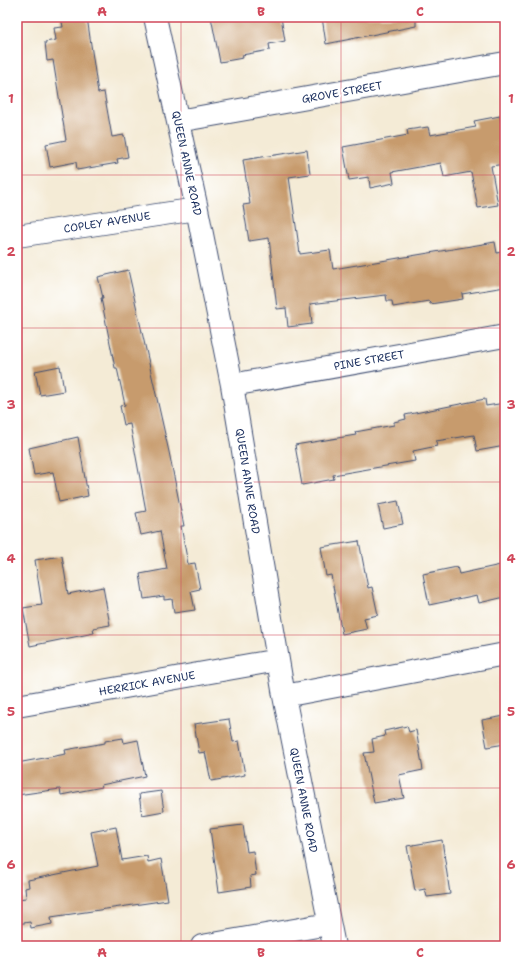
<svg xmlns="http://www.w3.org/2000/svg" width="522" height="963" viewBox="0 0 522 963" font-family="'Shantell Sans',sans-serif">
<style>
.building{fill:#c79b6d}
.lines{fill:none;stroke-linecap:round;stroke-linejoin:round}
.minor-casing{stroke:#3c4b70;stroke-width:24}
.minor{stroke:#fff;stroke-width:22}
.grid{fill:none;stroke:#d1495b;stroke-width:1;stroke-opacity:0.55}
.labels{text-anchor:middle;stroke-width:4;stroke-linejoin:round;paint-order:stroke}
.street-label{font-size:11px;fill:#1b2f5e;stroke:#fff}
.neatline{fill:none;stroke:#d1495b;stroke-width:1.5}
.grid-label{font-size:13px;text-anchor:middle;font-weight:bold;fill:#d1495b}
</style>
<rect width="100%" height="100%" fill="#fff"/>
<filter id="ink" filterUnits="userSpaceOnUse"><feTurbulence type="fractalNoise" baseFrequency=".025" numOctaves="2"/><feDisplacementMap in="SourceGraphic" scale="8" xChannelSelector="R" yChannelSelector="G"/><feConvolveMatrix kernelMatrix="1 2 1 2 8 2 1 2 1" color-interpolation-filters="sRGB"/></filter>
<filter id="wash" filterUnits="userSpaceOnUse"><feTurbulence type="fractalNoise" baseFrequency=".012" numOctaves="4" result="noise"/><feDisplacementMap in="SourceGraphic" scale="16" xChannelSelector="R" yChannelSelector="G"/><feGaussianBlur stdDeviation="0.9" result="paint"/><feColorMatrix in="noise" values="0 0 0 0 0 0 0 0 0 0 0 0 0 0 0 0 0 1.4 0 .05"/><feComposite in="paint" operator="in"/></filter>
<g filter="url(#wash)">
<rect width="100%" height="100%" fill="#f4ebd6"/>
<g id="blocks">
<path class="building" d="M61,17h26l11,76 6,-1 8,45 12,-2 4,22 -11,2 1,4 -41,7 -1,-8 -26,5 -4,-23 20,-4 -13,-80 -6,1 -2,-19 11,-2 -2,-12 9,-1z
M211,17h70l4,24 -16,3 1,6 -28,5 1,3 -23,4z
M322,17h94v9l-90,18z
M500,116l1,6 4,-1v43l-14,2 7,39 -20,3 -7,-36 -27,5 -3,-14 -49,9 2,11 -24,5 -1,-11 -20,3 -6,-33 65,-12 -1,-5 21,-3 2,8 46,-8 -2,-6z
M307,150l3,24 -21,3 11,77 30,-4 3,19 162,-27 2,11 8,-2v36l-43,7 1,5 -33,5 -1,-3 -36,6 -1,-6h-5l-1,-6 -76,9 2,20 -24,3 -2,-19 -9,1 -8,-71 -20,3 -6,-36 7,-1 -7,-44z
M128,270l41,182 15,74h-3l7,38 7,-1 5,26 -9,2 4,19 -21,3 -2,-14 -8,1v-4l-20,3 -4,-25 27,-5 -7,-38 -19,4 -5,-22 10,-2 -16,-87 -6,1 -4,-19 5,-1 -8,-37h-2l-14,-70h2l-5,-21z
M60,366l4,25 -24,4 -5,-24z
M485,399l1,7 19,-3v43l-28,5 -3,-16 -38,6 1,5 -24,5 2,10 -82,14 1,4 -32,6 -7,-40 61,-10 -1,-3 39,-7v-3l12,-3 -1,-4z
M78,437l10,59 -29,6 -6,-30 -19,3 -5,-27z
M398,501l5,23 -20,4 -5,-23z
M359,541l9,47 4,-1 6,28 -14,3 3,11 -25,5 -11,-59 -5,1 -5,-29z
M62,556l6,38 35,-7 7,38 -17,3 1,5 -64,13 -7,-38 19,-3 -7,-45z
M505,564v33l-26,6 -2,-8 -48,10 -6,-31 34,-7 2,7z
M505,716v28l-18,3 -5,-27z
M229,719l4,23 6,-1 6,34 -34,6 -6,-29 -6,1 -5,-29z
M407,726l2,6 7,-2 7,40 -24,5 5,23 -30,5 -10,-50 10,-1 -2,-13 13,-3 -1,-5z
M123,738l1,5 14,-3 7,36 -44,9 1,2 -41,8 -1,-6 -43,6v-32l49,-9 -1,-4 40,-7v-2z
M161,791l3,20 -22,4 -3,-21z
M243,825l4,27 6,-1 3,24 -6,1 1,11 -32,5 -9,-63z
M116,827l6,33 25,-4 1,6 13,-3 7,41 -117,17 1,7 -21,4 -1,-6 -13,2v-25l9,-1 -1,-10 4,-1 -1,-7 70,-14 -7,-34z
M442,840l8,54 -23,3 -2,-8 -10,2 -8,-45z"/>
</g>
</g>
<g filter="url(#ink)">
<use href="#blocks" fill-opacity="0" stroke="#3c4b70" stroke-width="1"/>
<g class="lines">
<defs>
<path id="minor" d="M155,17l42,192 35,176 52,311 50,250
M178,121l327,-58
M17,236l180,-27
M232,385l273,-49
M284,696l221,-42
M17,706l261,-46
M202,946l127,-22"/>
</defs>
<use href="#minor" class="minor-casing"/>
<use href="#minor" class="minor"/>
</g>
</g>
<path class="grid" d="M181,17v929M341,17v929M17,175h488M17,328h488M17,482h488M17,635h488M17,788h488"/>
<g class="labels">
<g class="street-label">
<text transform="translate(342 92) rotate(-10)" y="4">GROVE STREET</text>
<text transform="translate(187 163) rotate(78)" y="4">QUEEN ANNE ROAD</text>
<text transform="translate(107 222) rotate(-9)" y="4">COPLEY AVENUE</text>
<text transform="translate(369 360) rotate(-10)" y="4">PINE STREET</text>
<text transform="translate(248 481) rotate(81)" y="4">QUEEN ANNE ROAD</text>
<text transform="translate(147 683) rotate(-10)" y="4">HERRICK AVENUE</text>
<text transform="translate(304 800) rotate(79)" y="4">QUEEN ANNE ROAD</text>
</g>
</g>
<rect width="522" height="963" fill="none" stroke="#fff" stroke-width="44"/>
<rect x="22" y="22" width="478" height="919" class="neatline"/>
<g class="grid-label">
<text x="102" y="16">A</text>
<text x="261" y="16">B</text>
<text x="420" y="16">C</text>
<text x="11" y="103">1</text>
<text x="511" y="103">1</text>
<text x="11" y="256">2</text>
<text x="511" y="256">2</text>
<text x="11" y="409">3</text>
<text x="511" y="409">3</text>
<text x="11" y="563">4</text>
<text x="511" y="563">4</text>
<text x="11" y="716">5</text>
<text x="511" y="716">5</text>
<text x="11" y="869">6</text>
<text x="511" y="869">6</text>
<text x="102" y="957">A</text>
<text x="261" y="957">B</text>
<text x="420" y="957">C</text>
</g>
</svg>
